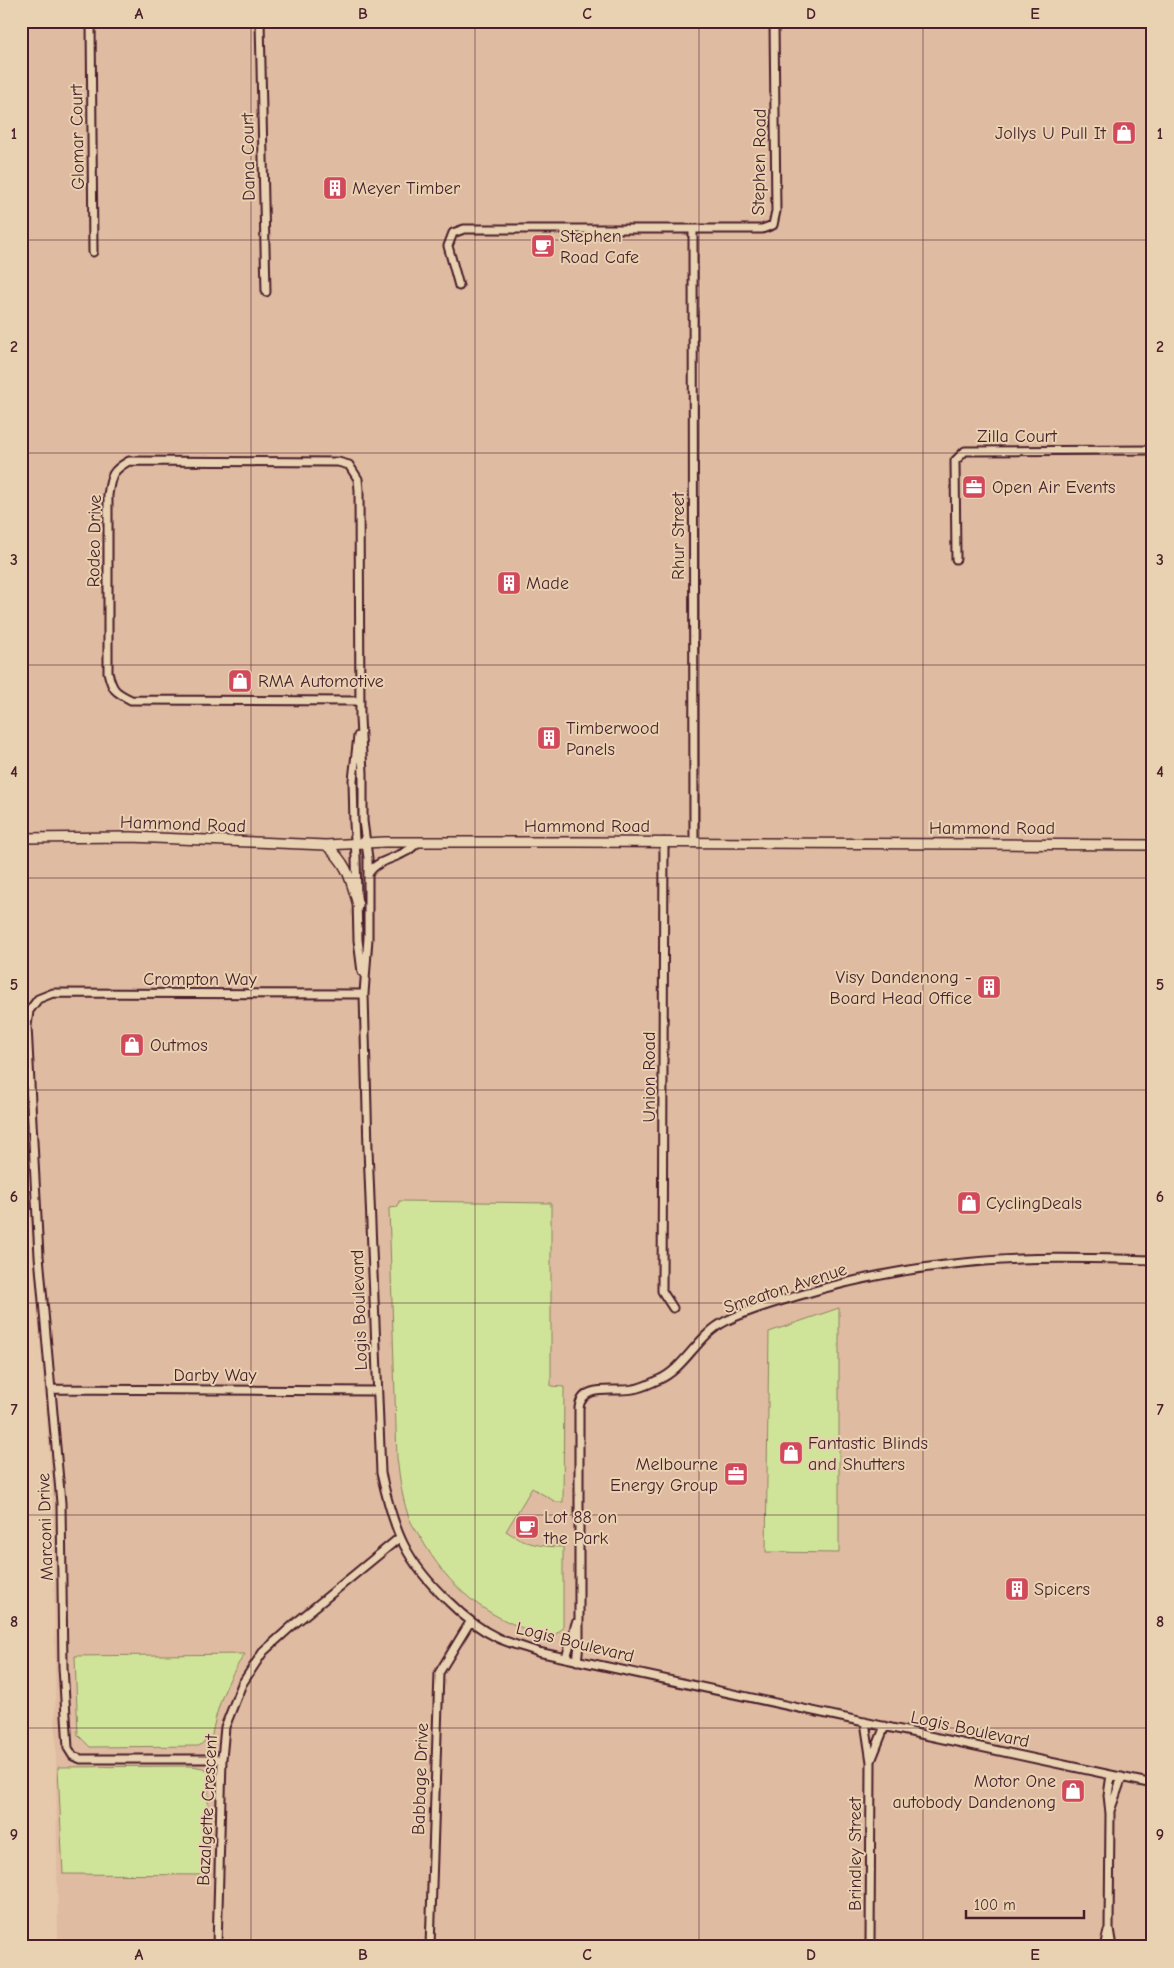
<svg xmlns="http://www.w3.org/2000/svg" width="1174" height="1968" viewBox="0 0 1174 1968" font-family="'Comic Neue',sans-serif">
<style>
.built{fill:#dfbba1}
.green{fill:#d0e499;stroke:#8d8262}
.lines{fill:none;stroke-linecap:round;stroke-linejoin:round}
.minor-casing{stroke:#4a1f2b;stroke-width:11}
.secondary-casing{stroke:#4a1f2b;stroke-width:12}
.trunk-casing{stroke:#4a1f2b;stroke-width:15}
.minor{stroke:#e9d2b2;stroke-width:7}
.secondary{stroke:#e9d2b2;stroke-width:9}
.trunk{stroke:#e9d2b2;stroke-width:11}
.grid{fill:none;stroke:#4a1f2b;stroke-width:1;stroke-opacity:0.55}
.labels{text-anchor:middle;stroke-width:4;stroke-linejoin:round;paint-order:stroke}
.poi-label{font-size:18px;fill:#4a1f2b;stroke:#e9d2b2;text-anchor:start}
.street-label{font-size:18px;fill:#4a1f2b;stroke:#e9d2b2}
.neatline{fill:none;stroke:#4a1f2b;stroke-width:2}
.grid-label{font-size:16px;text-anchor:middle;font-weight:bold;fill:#4a1f2b}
</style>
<rect width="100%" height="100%" fill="#e6c9ab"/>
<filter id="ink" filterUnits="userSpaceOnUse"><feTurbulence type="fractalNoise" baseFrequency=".02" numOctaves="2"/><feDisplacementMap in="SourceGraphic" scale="10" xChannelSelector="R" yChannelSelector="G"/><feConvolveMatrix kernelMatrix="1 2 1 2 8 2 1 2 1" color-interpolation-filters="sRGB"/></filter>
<g filter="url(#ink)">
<path class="built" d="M21,21h1132v1926h-1095l-5,-449 -32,-388z"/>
<path class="green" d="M399,1201l152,2v183l13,1 -1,115h-7l-24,-14 -26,43c18,13 36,16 57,16v81l-12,10c-58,-18 -94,-40 -126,-93 -4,-8 -10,-15 -14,-23 -9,-20 -11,-43 -14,-64l-8,-250 9,-1z
M839,1308v245l-73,-1 3,-220z
M245,1654c-19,26 -29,55 -34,86h-5l-7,6 -109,1 -12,-12 -3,-79z
M192,1766l11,2 6,4 -3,103 -143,-1 -5,-107z"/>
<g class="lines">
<defs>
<path id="minor" d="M91,21l2,231
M260,21l6,271
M693,229l1,613
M459,286l-11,-40 5,-13 11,-4h298l11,-4 3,-14 -2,-190
M956,559l-1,-98 10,-10 188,-1
M360,701l-229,-1c-16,-8 -19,-10 -23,-28v-177c3,-19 3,-24 21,-34l209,1 11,3 9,14 1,11 1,228 3,55v48l5,37v80l-4,56 4,155 13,324c13,58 24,88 68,129 15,15 30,27 49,36 13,6 27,9 40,14l615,132
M358,736l-5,44 1,43 2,34 2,83 4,32
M664,842l-2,449 11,17
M368,875c6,-14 26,-16 37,-23 5,-2 9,-6 13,-10
M52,1389l325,2
M566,1658l10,-35
M577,1661l2,-16v-237c3,-26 36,-15 54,-19 9,-1 18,-6 25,-9 27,-11 39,-45 68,-59 22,-11 47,-18 71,-25 72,-22 148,-34 223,-37 44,-2 89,0 133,1
M865,1722l6,40 -1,185
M222,1759h-141l-8,-3 -5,-8 -5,-81 -2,-164 -22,-247 -12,-230 2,-15 9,-12 15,-6 311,1
M871,1761l14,-35
M1111,1775l-3,20 2,19 -1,115 3,18
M1110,1811l12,-34
M217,1947l5,-188 3,-32 17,-43 21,-32 30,-27 106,-87
M430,1947l9,-274 31,-51
M1104,1947l4,-16"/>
<path id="secondary" d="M21,838l110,-1 195,8 59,-3h194l574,3
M326,845c22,19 24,33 32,60"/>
<path id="trunk" d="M21,839l1,-1"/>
</defs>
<use href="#minor" class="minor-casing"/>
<use href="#secondary" class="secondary-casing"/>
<use href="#trunk" class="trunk-casing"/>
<use href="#minor" class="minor"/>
<use href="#secondary" class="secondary"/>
<use href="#trunk" class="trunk"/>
</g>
</g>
<path class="grid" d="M251,21v1926M475,21v1926M699,21v1926M923,21v1926M21,240h1132M21,453h1132M21,665h1132M21,878h1132M21,1090h1132M21,1303h1132M21,1515h1132M21,1728h1132"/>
<defs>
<symbol id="shop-square" viewBox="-11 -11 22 22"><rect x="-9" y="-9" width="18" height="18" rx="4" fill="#d1495b" stroke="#e9d2b2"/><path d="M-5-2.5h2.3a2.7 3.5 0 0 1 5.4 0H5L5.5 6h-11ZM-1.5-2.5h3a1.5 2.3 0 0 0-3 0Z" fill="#fff"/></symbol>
<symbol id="building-square" viewBox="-11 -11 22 22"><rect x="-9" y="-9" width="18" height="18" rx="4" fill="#d1495b" stroke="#e9d2b2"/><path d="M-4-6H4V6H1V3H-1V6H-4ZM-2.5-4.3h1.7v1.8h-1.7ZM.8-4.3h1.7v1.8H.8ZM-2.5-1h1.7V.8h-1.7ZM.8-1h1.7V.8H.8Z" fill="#fff"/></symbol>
<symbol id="cafe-square" viewBox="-11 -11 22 22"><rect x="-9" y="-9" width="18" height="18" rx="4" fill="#d1495b" stroke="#e9d2b2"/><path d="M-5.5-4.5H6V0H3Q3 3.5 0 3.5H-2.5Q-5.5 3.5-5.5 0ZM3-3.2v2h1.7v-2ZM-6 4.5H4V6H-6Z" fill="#fff"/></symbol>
<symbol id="office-square" viewBox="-11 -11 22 22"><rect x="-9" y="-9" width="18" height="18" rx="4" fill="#d1495b" stroke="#e9d2b2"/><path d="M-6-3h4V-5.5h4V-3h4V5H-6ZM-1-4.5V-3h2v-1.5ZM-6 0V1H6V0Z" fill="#fff"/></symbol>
</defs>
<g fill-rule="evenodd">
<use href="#shop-square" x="1110" y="119" width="28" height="28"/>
<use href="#building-square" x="321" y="174" width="28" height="28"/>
<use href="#cafe-square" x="529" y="232" width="28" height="28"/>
<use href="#office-square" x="960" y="473" width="28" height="28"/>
<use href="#building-square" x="495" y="569" width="28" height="28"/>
<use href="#shop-square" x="226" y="667" width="28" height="28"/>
<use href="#building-square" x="535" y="724" width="28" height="28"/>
<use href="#building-square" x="975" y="973" width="28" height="28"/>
<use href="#shop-square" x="118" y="1031" width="28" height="28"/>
<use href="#shop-square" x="955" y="1189" width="28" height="28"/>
<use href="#shop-square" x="777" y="1439" width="28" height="28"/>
<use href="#office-square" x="722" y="1460" width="28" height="28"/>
<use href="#cafe-square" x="513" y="1513" width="28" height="28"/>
<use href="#building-square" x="1003" y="1575" width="28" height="28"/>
<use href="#shop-square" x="1059" y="1777" width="28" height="28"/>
</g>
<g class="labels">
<g class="poi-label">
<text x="1106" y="139" text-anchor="end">Jollys U Pull It</text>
<text x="352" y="194">Meyer Timber</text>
<text x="560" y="242">Stephen<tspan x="560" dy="21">Road Cafe</tspan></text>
<text x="992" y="493">Open Air Events</text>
<text x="526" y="589">Made</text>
<text x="258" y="687">RMA Automotive</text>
<text x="566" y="734">Timberwood<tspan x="566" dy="21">Panels</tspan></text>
<text x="972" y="983" text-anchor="end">Visy Dandenong -<tspan x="972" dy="21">Board Head Office</tspan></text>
<text x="150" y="1051">Outmos</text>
<text x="986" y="1209">CyclingDeals</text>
<text x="808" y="1449">Fantastic Blinds<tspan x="808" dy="21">and Shutters</tspan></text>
<text x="718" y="1470" text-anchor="end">Melbourne<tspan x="718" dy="21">Energy Group</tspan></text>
<text x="544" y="1523">Lot 88 on<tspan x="544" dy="21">the Park</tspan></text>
<text x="1034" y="1595">Spicers</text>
<text x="1056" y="1787" text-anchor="end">Motor One<tspan x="1056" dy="21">autobody Dandenong</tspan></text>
</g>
<g class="street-label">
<text transform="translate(77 137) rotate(-91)" y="6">Glomar Court</text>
<text transform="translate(248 157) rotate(-91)" y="6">Dana Court</text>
<text transform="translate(759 162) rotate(-89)" y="6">Stephen Road</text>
<text x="1017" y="442">Zilla Court</text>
<text transform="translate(678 536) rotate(-90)" y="6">Rhur Street</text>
<text transform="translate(94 541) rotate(-89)" y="6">Rodeo Drive</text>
<text transform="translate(183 824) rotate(2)" y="6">Hammond Road</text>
<text x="587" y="832">Hammond Road</text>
<text x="992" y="834">Hammond Road</text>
<text x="200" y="985">Crompton Way</text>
<text transform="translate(649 1077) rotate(-90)" y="6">Union Road</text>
<text transform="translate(785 1288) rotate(-18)" y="6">Smeaton Avenue</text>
<text transform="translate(359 1310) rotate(-92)" y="6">Logis Boulevard</text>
<text x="215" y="1381">Darby Way</text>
<text transform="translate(45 1527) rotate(-92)" y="6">Marconi Drive</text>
<text transform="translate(575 1642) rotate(14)" y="6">Logis Boulevard</text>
<text transform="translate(970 1729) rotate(12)" y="6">Logis Boulevard</text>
<text transform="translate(420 1779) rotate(-88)" y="6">Babbage Drive</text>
<text transform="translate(207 1810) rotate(-87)" y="6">Bazalgette Crescent</text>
<text transform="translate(855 1854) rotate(-90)" y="6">Brindley Street</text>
</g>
</g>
<rect width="1174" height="1968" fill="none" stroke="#e9d2b2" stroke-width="55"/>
<path d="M966 1910v8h118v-8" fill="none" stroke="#4a1f2b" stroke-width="2.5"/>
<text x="974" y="1910" font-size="15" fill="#4a1f2b" stroke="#e9d2b2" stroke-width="4" paint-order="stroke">100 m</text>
<rect x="28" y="28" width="1118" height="1912" class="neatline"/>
<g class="grid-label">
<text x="139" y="19">A</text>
<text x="363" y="19">B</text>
<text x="587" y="19">C</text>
<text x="811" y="19">D</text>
<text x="1035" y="19">E</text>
<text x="14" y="139">1</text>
<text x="1160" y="139">1</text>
<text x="14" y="352">2</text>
<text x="1160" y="352">2</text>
<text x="14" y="565">3</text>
<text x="1160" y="565">3</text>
<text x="14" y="777">4</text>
<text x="1160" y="777">4</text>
<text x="14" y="990">5</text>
<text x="1160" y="990">5</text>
<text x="14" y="1202">6</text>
<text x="1160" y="1202">6</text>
<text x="14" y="1415">7</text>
<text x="1160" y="1415">7</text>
<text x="14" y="1627">8</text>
<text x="1160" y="1627">8</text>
<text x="14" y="1840">9</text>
<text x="1160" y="1840">9</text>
<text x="139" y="1960">A</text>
<text x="363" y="1960">B</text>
<text x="587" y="1960">C</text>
<text x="811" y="1960">D</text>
<text x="1035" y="1960">E</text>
</g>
</svg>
